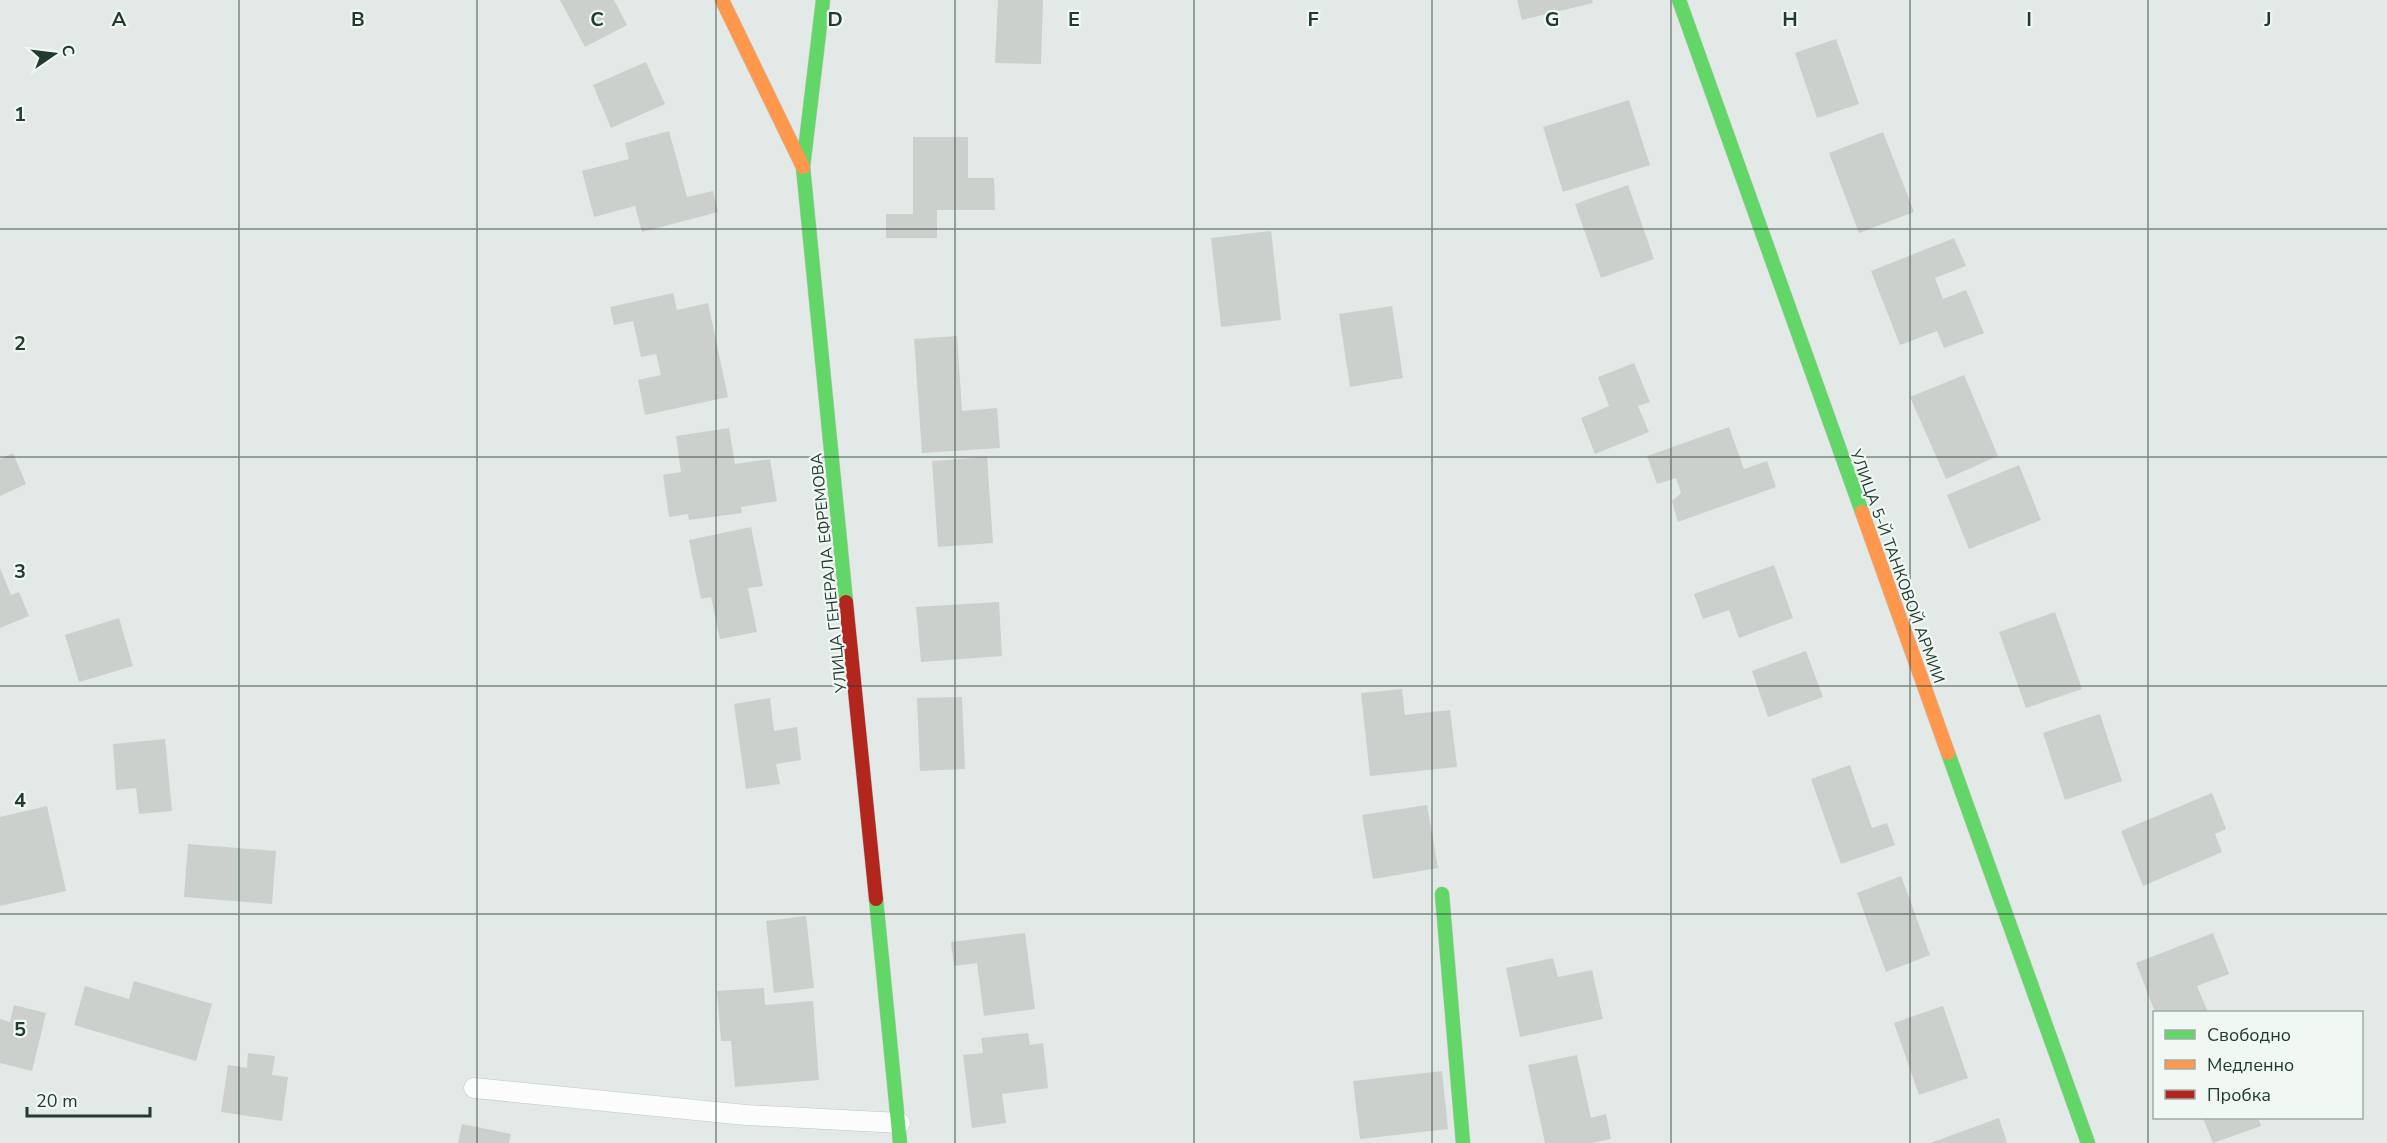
<svg xmlns="http://www.w3.org/2000/svg" width="2387" height="1143" viewBox="0 0 2387 1143" font-family="'Nunito Sans',sans-serif">
<style>
.building{fill:#cbd0cd}
.lines{fill:none;stroke-linecap:round;stroke-linejoin:round}
.lane-casing{stroke:#c0c6c3;stroke-width:21}
.fast-casing{stroke:#bfc6c3;stroke-width:15}
.slow-casing{stroke:#bfc6c3;stroke-width:15}
.jam-casing{stroke:#bfc6c3;stroke-width:15}
.lane{stroke:#fbfcfb;stroke-width:20}
.fast{stroke:#63d668;stroke-width:14}
.slow{stroke:#ff974d;stroke-width:14}
.jam{stroke:#b3261e;stroke-width:14}
.grid{fill:none;stroke:#223b30;stroke-width:1.5;stroke-opacity:0.55}
.labels{text-anchor:middle;stroke-width:4.5;stroke-linejoin:round;paint-order:stroke}
.street-label{font-size:16px;fill:#223b30;stroke:#f1f8f3}
.grid-label{font-size:20px;text-anchor:middle;font-weight:bold;fill:#223b30;stroke:#f1f8f3;stroke-width:4.5;stroke-linejoin:round;paint-order:stroke}
</style>
<rect width="100%" height="100%" fill="#e3e9e6"/>
<path class="building" d="M560,0h54l13,25 -42,22z
M998,0h45l-2,64 -46,-1z
M1517,0h75l1,3 -71,17z
M1836,39l23,65 -42,14 -22,-65z
M646,62l19,42 -54,24 -18,-43z
M1629,100l21,65 -87,27 -20,-65z
M669,131l18,66 26,-6 5,21 -76,20 -7,-26 -41,11 -12,-46 47,-12 -4,-16z
M1883,132l31,80 -55,21 -30,-80z
M913,137h55v41h26l1,32h-58v28h-51v-24h27z
M1628,185l26,74 -53,19 -26,-74z
M1271,231l10,89 -60,7 -10,-89z
M1954,238l12,28 -31,12 8,21 23,-9 18,43 -40,15 -7,-17 -37,14 -29,-74z
M673,293l4,17 31,-7 20,94 -83,18 -7,-35 23,-5 -5,-21 -15,3 -8,-36 -19,4 -4,-18z
M1392,306l11,72 -53,9 -11,-73z
M957,336l5,75 35,-3 3,40 -78,5 -8,-114z
M1634,363l16,39 -12,4 11,26 -54,22 -14,-36 28,-12 -11,-29z
M1964,375l34,81 -52,23 -36,-82z
M1729,427l15,42 23,-8 9,26 -98,35 -6,-21 9,-8 -5,-15 -19,6 -10,-28z
M729,428l6,36 35,-5 7,42 -36,6 1,6 -53,7 -1,-6 -19,3 -6,-42 18,-3 -5,-36z
M13,453l13,31 -26,12v-37z
M987,457l6,86 -55,4 -6,-86z
M2019,465l22,55 -72,29 -22,-54z
M751,527l12,59 -15,2 9,44 -37,7 -9,-42 -10,2 -12,-59z
M1774,565l19,53 -54,20 -10,-28 -26,9 -9,-25z
M0,568l11,27 8,-3 10,24 -29,12z
M999,602l3,54 -81,6 -5,-55z
M2055,612l27,77 -56,19 -27,-76z
M119,618l14,48 -54,16 -14,-47z
M1806,651l17,46 -55,20 -16,-46z
M1402,689l3,26 45,-5 7,57 -87,9 -9,-83z
M962,697l3,72 -45,2 -3,-73z
M770,698l4,33 23,-4 4,33 -25,4 4,20 -34,5 -12,-85z
M2100,714l22,67 -57,19 -22,-67z
M165,739l7,72 -33,3 -3,-26 -20,2 -3,-46z
M1850,765l22,63 15,-5 8,22 -54,19 -30,-85z
M2212,793l14,36 -11,5 7,18 -79,34 -22,-55z
M1427,805l11,63 -65,11 -11,-64z
M47,806l19,85 -66,15v-89z
M188,844l88,7 -4,53 -88,-7z
M1901,876l29,79 -44,17 -29,-79z
M806,916l8,72 -40,5 -8,-72z
M1025,933l10,76 -51,7 -7,-53 -23,3 -3,-24z
M2213,933l16,41 -32,12 11,26h-53l-19,-49z
M1553,958l5,19 34,-7 11,49 -83,18 -14,-69z
M134,981l78,23 -16,57 -122,-36 11,-39 44,13z
M764,988l1,17 48,-4 6,79 -84,7 -4,-46h-10l-4,-50z
M14,1005l32,8 -14,58 -32,-8v-44l10,3z
M1943,1006l25,72 -49,17 -25,-72z
M1028,1033l2,12 13,-2 5,45 -46,6 4,29 -34,5 -9,-73 20,-2 -2,-15z
M248,1053l27,3 -3,19 16,2 -6,44 -61,-9 7,-47 19,3z
M1577,1055l14,63 15,-4 5,25 -20,4h-46l-17,-78z
M1442,1071l6,58 -88,10 -7,-58z
M1999,1118l8,25h-77z
M2203,1118h55l3,8 -48,17z
M462,1124l49,10 -2,9h-51z"/>
<g class="lines">
<defs>
<path id="lane" d="M474,1088l272,27 154,8"/>
<path id="fast" d="M823,0l-20,167 43,435
M1679,0l183,512
M1948,753l140,390
M1442,894l21,249
M876,899l24,244"/>
<path id="slow" d="M722,0l81,167
M1862,512l86,241"/>
<path id="jam" d="M846,602l30,297"/>
</defs>
<use href="#lane" class="lane-casing"/>
<use href="#fast" class="fast-casing"/>
<use href="#slow" class="slow-casing"/>
<use href="#jam" class="jam-casing"/>
<use href="#lane" class="lane"/>
<use href="#fast" class="fast"/>
<use href="#slow" class="slow"/>
<use href="#jam" class="jam"/>
</g>
<path class="grid" d="M239,0v1143M477,0v1143M716,0v1143M955,0v1143M1194,0v1143M1432,0v1143M1671,0v1143M1910,0v1143M2148,0v1143M0,229h2387M0,457h2387M0,686h2387M0,914h2387"/>
<g class="labels">
<g class="street-label">
<text transform="translate(1898 566) rotate(70)" y="6">УЛИЦА 5-Й ТАНКОВОЙ АРМИИ</text>
<text transform="translate(828 573) rotate(-96)" y="6">УЛИЦА ГЕНЕРАЛА ЕФРЕМОВА</text>
</g>
</g>
<g class="grid-label">
<text x="119" y="26">A</text>
<text x="358" y="26">B</text>
<text x="597" y="26">C</text>
<text x="835" y="26">D</text>
<text x="1074" y="26">E</text>
<text x="1313" y="26">F</text>
<text x="1552" y="26">G</text>
<text x="1790" y="26">H</text>
<text x="2029" y="26">I</text>
<text x="2268" y="26">J</text>
<text x="20" y="121">1</text>
<text x="20" y="350">2</text>
<text x="20" y="578">3</text>
<text x="20" y="807">4</text>
<text x="20" y="1036">5</text>
</g>
<rect x="2153" y="1011" width="210" height="108" fill="#f1f8f3" stroke="#9eaca5" stroke-width="1.5"/>
<rect x="2165" y="1030" width="30" height="9" fill="#63d668" stroke="#9eaca5" stroke-width="1.5"/>
<text x="2207" y="1041" font-size="18" fill="#223b30">Свободно</text>
<rect x="2165" y="1060" width="30" height="9" fill="#ff974d" stroke="#9eaca5" stroke-width="1.5"/>
<text x="2207" y="1071" font-size="18" fill="#223b30">Медленно</text>
<rect x="2165" y="1090" width="30" height="9" fill="#b3261e" stroke="#9eaca5" stroke-width="1.5"/>
<text x="2207" y="1101" font-size="18" fill="#223b30">Пробка</text>
<g transform="translate(54 54) rotate(76)" stroke="#f1f8f3" stroke-width="4.5" paint-order="stroke">
<path d="M0-4.5L10 22L0 15L-10 22Z" fill="#223b30"/>
<text y="-9" font-size="16" font-weight="bold" text-anchor="middle" fill="#223b30">С</text>
</g>
<path d="M27 1107v9h123v-9" fill="none" stroke="#223b30" stroke-width="3"/>
<text x="36" y="1107" font-size="18" fill="#223b30" stroke="#f1f8f3" stroke-width="4.5" paint-order="stroke">20 m</text>
</svg>
